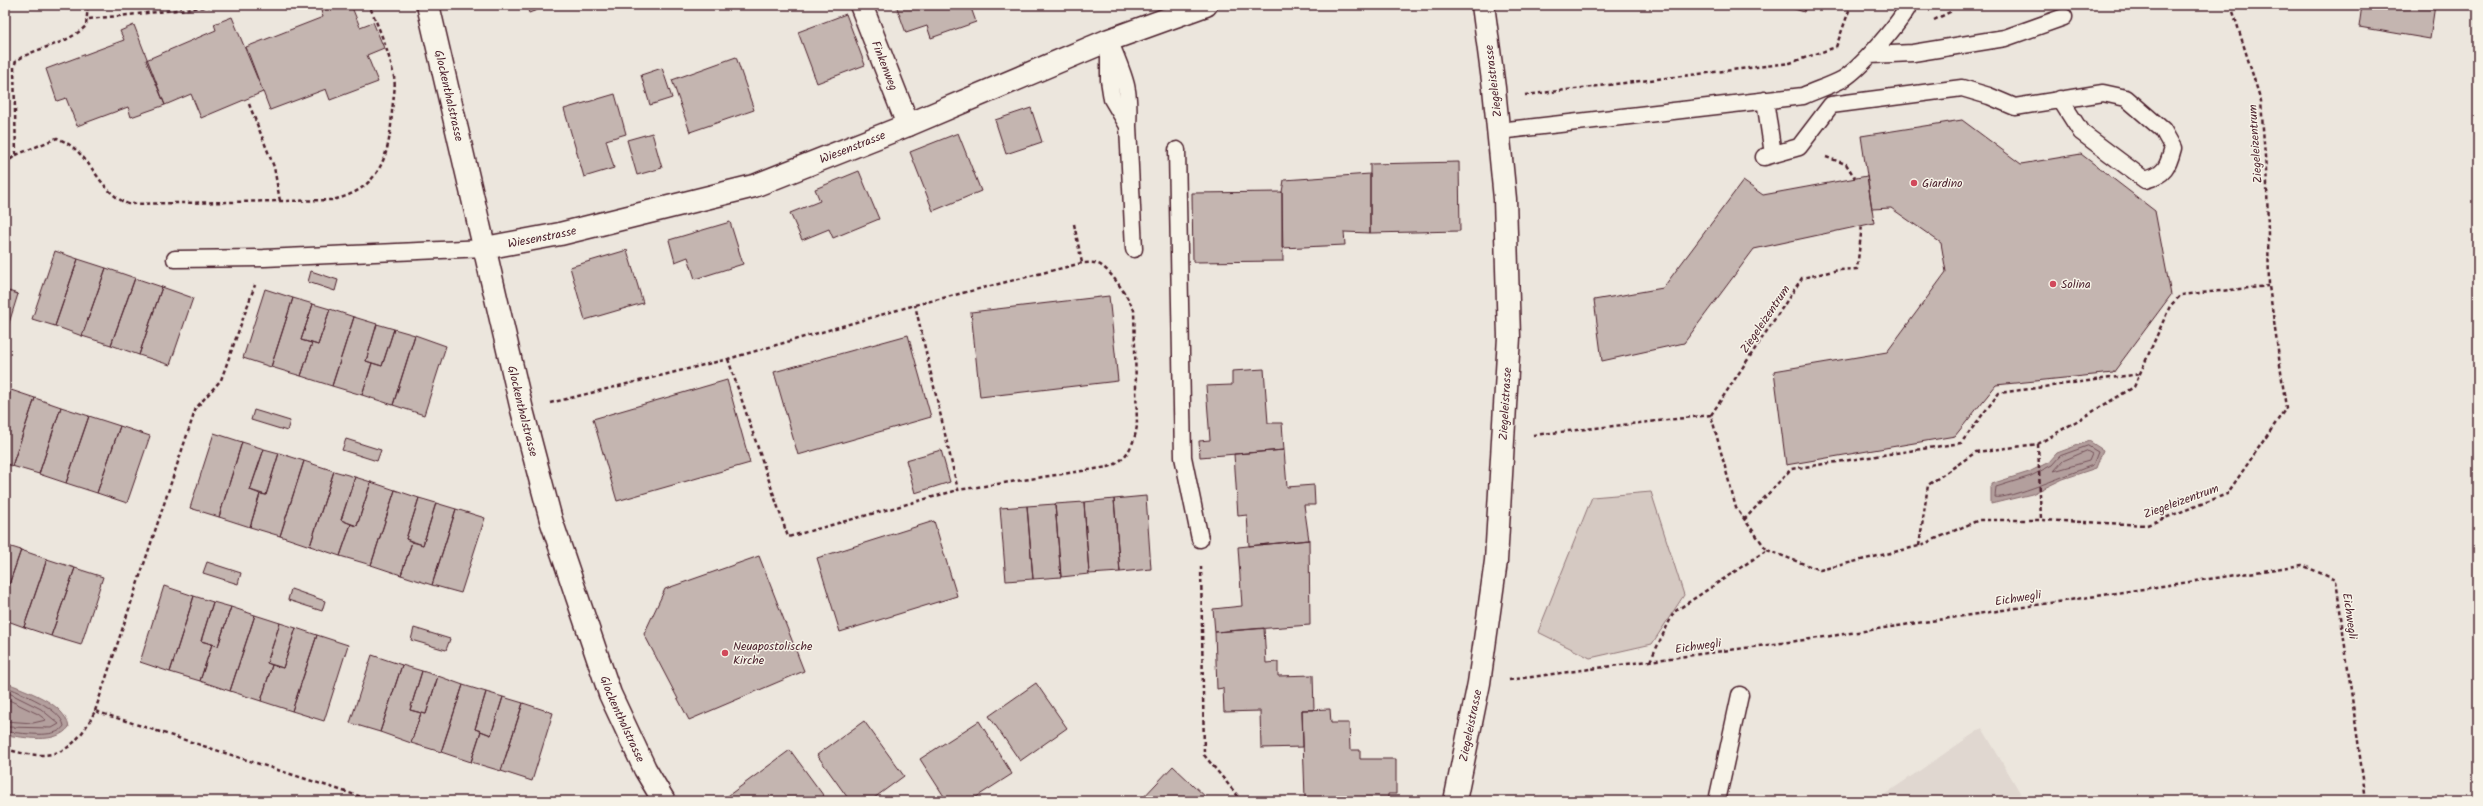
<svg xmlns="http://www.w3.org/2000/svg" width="2483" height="806" viewBox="0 0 2483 806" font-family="Kalam,sans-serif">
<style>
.built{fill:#e0d7d0}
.green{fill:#d5c9c2;stroke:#907476}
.water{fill:#b39f9d;stroke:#896c6f}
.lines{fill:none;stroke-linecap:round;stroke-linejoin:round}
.shore{stroke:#745259;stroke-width:1}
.building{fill:#c4b5b0;stroke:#4a1f2b}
.service-casing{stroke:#4a1f2b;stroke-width:19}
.minor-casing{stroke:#4a1f2b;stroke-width:25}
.tertiary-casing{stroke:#4a1f2b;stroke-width:25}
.secondary-casing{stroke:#4a1f2b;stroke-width:25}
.path{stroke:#4a1f2b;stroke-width:2.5;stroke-dasharray:4 3;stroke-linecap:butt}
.service{stroke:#f7f3e8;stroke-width:16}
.minor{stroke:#f7f3e8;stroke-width:22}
.tertiary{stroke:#f7f3e8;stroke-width:22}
.secondary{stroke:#f7f3e8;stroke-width:22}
.poi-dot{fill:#d1495b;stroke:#f7f3e8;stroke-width:1.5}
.labels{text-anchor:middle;stroke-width:3;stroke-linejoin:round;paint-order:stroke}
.street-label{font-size:12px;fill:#4a1f2b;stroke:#f7f3e8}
.poi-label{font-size:12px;fill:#4a1f2b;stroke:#f7f3e8;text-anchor:start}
</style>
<rect width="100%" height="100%" fill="#ece6dd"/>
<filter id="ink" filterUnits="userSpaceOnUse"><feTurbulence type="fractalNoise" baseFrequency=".025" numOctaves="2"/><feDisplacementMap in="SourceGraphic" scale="8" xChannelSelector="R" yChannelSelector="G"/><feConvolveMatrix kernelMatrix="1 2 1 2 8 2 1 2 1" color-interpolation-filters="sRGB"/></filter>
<g filter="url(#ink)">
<path class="built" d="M1982,728l43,73h-150z"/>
<path class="green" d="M1651,492l33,103 -32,49 -62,14 -52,-26 54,-135z"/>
<path class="water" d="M2089,441l14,9 -7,18 -33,11 -31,15 -41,10v-20l38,-12 20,-10 8,-9z
M5,682c21,9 59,20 64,45 -14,18 -44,10 -64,8z"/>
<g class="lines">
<path class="shore" d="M2088,446l10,6 -5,13c-17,6 -87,36 -98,32l1,-10 35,-11 21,-11 8,-9z
M2087,451l5,3 -3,7 -35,10 9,-10z
M5,686c15,7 56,22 59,40 -8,14 -44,6 -59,6
M5,691l36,18 18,15 -7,4 -47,-1
M5,698l33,16 8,6 -13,3 -28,-2"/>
</g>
<path class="building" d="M338,5h13l9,22 13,-5 11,26 -17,7 11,27 -48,18 -4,-11 -56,21 -24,-63 77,-30 -2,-6z
M526,5h24l-21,8z
M896,5h74l6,17 -45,16 -4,-12 -21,7z
M1782,5h25l-3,7z
M2362,5h73l-5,34 -71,-12z
M846,14l19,51 -48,18 -19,-51z
M232,17l31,75 -62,26 -10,-24 -26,11 -19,-45 70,-30 -2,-6z
M134,25l31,80 -34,12 -3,-10 -51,19 -11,-28 -9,3 -11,-32 78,-29 -4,-9z
M736,57l18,53 -64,22 -18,-52z
M662,68l10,30 -22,7 -9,-30z
M615,94l11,40 -20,6 8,28 -30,9 -20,-68z
M1031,108l11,34 -36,12 -11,-34z
M1962,120l59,44 60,-10 74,57 16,84 -58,78 -117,12 -41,51 -169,29 -12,-94 113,-19 59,-80 -5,-29 -50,-35 -19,1 -11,-73z
M652,133l10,35 -25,7 -10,-35z
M958,133l23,58 -48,20 -23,-59z
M1459,162l1,69 -90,2v-69z
M859,171l20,48 -46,19 -4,-9 -27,11 -12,-27 30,-12 -5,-12z
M1370,174v59l-26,-1 1,13 -63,3v-56l2,-12z
M1867,176l7,47 -120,26 -70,94 -82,18 -8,-61 69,-12 80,-107 20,14z
M1282,192l1,69 -90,1 -1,-69z
M730,222l13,42 -48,15 -7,-22 -13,5 -6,-22z
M627,250l16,53 -58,17 -15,-53z
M55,251l23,8 -23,67 -23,-7z
M78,259l28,9 -24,68 -27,-10z
M106,268l29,10 -24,67 -29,-9z
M311,271l27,9 -3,11 -27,-9z
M135,278l27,9 -23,68 -28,-10z
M162,287l31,11 -23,67 -31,-10z
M265,289l28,9 -22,69 -28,-9z
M5,290l13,4 -13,42z
M1109,296l9,85 -138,16 -9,-85z
M293,298l20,6 -12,36 11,3 -11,33 -30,-9z
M313,304l17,5 -12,36 -17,-5z
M330,309l24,8 -22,69 -31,-10 11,-33 6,2z
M354,317l23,7 -11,37 6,2 -10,32 -30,-9z
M377,324l17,5 -12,37 -16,-5z
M394,329l21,6 -22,70 -31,-10 10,-32 10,3z
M415,335l31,11 -22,69 -31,-10z
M908,335l23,82 -133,38 -24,-83z
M1264,369l4,54h14l2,27 -84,7 -1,-16 11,-1 -4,-54 26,-1v-14z
M727,380l23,83 -133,38 -24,-82z
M11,390l24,8 -23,68 -7,-3v-54z
M35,398l26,9 -22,67 -27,-8z
M61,407l28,9 -23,67 -27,-9z
M254,410l36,11 -3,10 -36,-11z
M89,416l31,10 -23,67 -31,-10z
M120,426l30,10 -23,67 -30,-10z
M214,433l28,9 -23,75 -29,-9z
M346,439l35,11 -4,11 -35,-11z
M242,442l22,7 -14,41 10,4 -10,33 -31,-10z
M264,449l15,4 -13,42 -16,-5z
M941,450l9,32 -35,11 -9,-33z
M1284,450l3,37 27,-2 1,20h-11l5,35 -60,6 -2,-31 -9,1 -4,-62z
M279,453l25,8 -24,75 -30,-9 10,-33 6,1z
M304,461l30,10 -24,75 -30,-10z
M334,471l21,6 -14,43 10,4 -11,32 -30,-10z
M355,477l16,5 -14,44 -16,-6z
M371,482l24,8 -24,75 -31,-9 11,-32 6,2z
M395,490l24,8 -13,41 6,3 -11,33 -30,-10z
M1146,496l5,73 -31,3 -6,-73z
M419,498l17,5 -13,42 -17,-6z
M1114,499l6,73 -31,2 -5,-72z
M1084,502l5,72 -28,3 -6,-73z
M436,503l20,6 -24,76 -31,-10 11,-33 11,3z
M1055,504l6,73 -28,2 -6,-73z
M1027,506l6,73 -27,2 -6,-73z
M456,509l29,9 -24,75 -29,-8z
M934,521l23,75 -117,36 -23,-74z
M1309,540l1,85 -95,7 -2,-23 29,-3 -4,-59z
M5,545l16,5 -16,46z
M21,550l26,9 -23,68 -19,-7v-24z
M759,556l45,115 -115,49 -45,-86 21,-45z
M47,559l28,9 -24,68 -27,-9z
M207,562l34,11 -3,11 -35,-11z
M75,568l28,9 -22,68 -30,-9z
M164,586l30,10 -24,76 -30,-10z
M291,589l34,12 -3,10 -34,-11z
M194,596l19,6 -12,39 11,3 -12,37 -30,-9z
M213,602l18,5 -13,39 -17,-5z
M231,607l24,8 -25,76 -30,-10 12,-37 6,2z
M255,615l25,8 -13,40 5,2 -11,36 -31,-10z
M280,623l16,5 -13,40 -16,-5z
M296,628l21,7 -25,76 -31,-10 11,-36 11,3z
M414,628l36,11 -4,11 -35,-10z
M1264,628l2,35 12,-1v14l35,-1 1,35h-12l1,37 -42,1 -1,-37 -36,1 -1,-24 -6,1 -2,-57z
M317,635l31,10 -24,76 -32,-10z
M372,655l30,10 -22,67 -30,-9z
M402,665l20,6 -12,39 11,3 -10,30 -31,-11z
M422,671l16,5 -12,38 -16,-4z
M438,676l25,9 -22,67 -30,-9 10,-30 5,1z
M1036,683l31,45 -47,33 -31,-45z
M463,685l23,7 -11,37 6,2 -10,31 -30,-10z
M486,692l17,5 -12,38 -16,-6z
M503,697l20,6 -22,68 -30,-9 10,-31 10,4z
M523,703l30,10 -21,68 -31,-10z
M1330,709l1,14h18l1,27h10v9h36v35h-8v7h-44v-4l-39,1 -3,-88z
M864,721l40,55 -34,25h-20l-33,-46z
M979,721l33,53 -42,27h-23l-27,-42z
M790,750l36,49 -2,2h-97l-2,-3z
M1173,766l37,35h-70z"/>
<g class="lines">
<defs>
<path id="service" d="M1109,40v40l3,19 16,27 6,123
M1112,47c14,34 18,42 16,79
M1870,55l43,-2 92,-15 59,-21
M1765,100l8,54
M1499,131l304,-35c13,-6 27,-10 40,-17 18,-11 56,-55 66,-74
M1177,150l6,307 17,82
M1764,157l35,-10 32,-42 131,-17 27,8 26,11 88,-14 23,5 37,32 10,18c-5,19 -8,27 -28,32l-64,-48 -21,-33
M175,259l89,-1 221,-10
M1717,801l23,-106"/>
<g id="minor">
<path id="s1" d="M861,5l47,120"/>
<path id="s2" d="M485,248l75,-14 194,-48 154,-61 201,-85 97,-35"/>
</g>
<g id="tertiary">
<path id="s3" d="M1455,801l24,-118 17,-122 13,-224 -4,-138 -11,-111 -11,-83"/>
</g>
<g id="secondary">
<path id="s4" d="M428,5l94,405 29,110 59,174 35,75 19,32"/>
</g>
</defs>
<use href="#service" class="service-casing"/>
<use href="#minor" class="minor-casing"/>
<use href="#tertiary" class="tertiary-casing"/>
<use href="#secondary" class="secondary-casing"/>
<path class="path" d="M89,19l136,-14
M1934,20l16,-8 1,-7
M1836,47l15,-42
M1525,95l265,-32 46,-16
M249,104l25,63 6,34
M16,155l-2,-88 2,-6c23,-16 46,-13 70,-35l2,-21
M1826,157l20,7 9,14
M5,164l11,-9 41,-17c35,14 39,52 71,66l204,-4c48,-10 58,-45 60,-89 1,-11 4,-24 2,-34 -5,-25 -15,-49 -25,-72
M1074,224l8,39
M728,359l60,178 170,-47
M550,403l178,-44 187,-54 167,-42c4,0 11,-1 16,1 12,4 31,35 36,46l3,115c-2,18 -11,37 -29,42l-150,23 -43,-185
M1711,415l91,-137 36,-8 19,-1 5,-44
M1533,435l178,-20 25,93 31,42 -93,62 -24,49
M2038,444l3,76
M1744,520l47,-51 170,-26 38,-50 141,-19
M1919,546l9,-61 48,-33 62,-8 96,-57 36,-81 11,-11 88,-9
M1767,550l53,20 99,-24 60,-26h62l106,5 80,-31 59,-86 -17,-122 -2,-102 -6,-83 -30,-96
M1201,566l3,189 38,46
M1509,680l302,-41 491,-74 34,15 30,221
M95,711l101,-303 25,-28 34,-95
M5,749c48,13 67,7 90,-38l279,90"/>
<use href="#service" class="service"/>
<use href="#minor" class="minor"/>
<use href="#tertiary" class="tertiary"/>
<use href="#secondary" class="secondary"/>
</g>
</g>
<g class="poi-dot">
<circle cx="1914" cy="183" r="4"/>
<circle cx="2053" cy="284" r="4"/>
<circle cx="725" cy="653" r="4"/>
</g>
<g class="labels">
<g class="street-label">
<text dy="4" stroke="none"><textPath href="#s1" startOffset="65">Finkenweg</textPath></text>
<text transform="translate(1493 81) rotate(-97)" y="4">Ziegeleistrasse</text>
<text dy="4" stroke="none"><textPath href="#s4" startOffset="93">Glockenthalstrasse</textPath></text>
<text transform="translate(2255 144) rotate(-94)" y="4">Ziegeleizentrum</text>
<text dy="4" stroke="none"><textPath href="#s2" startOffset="382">Wiesenstrasse</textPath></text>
<text dy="4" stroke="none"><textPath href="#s2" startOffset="58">Wiesenstrasse</textPath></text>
<text transform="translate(1765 319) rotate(-56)" y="4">Ziegeleizentrum</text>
<text dy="4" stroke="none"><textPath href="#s3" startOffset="401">Ziegeleistrasse</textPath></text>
<text dy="4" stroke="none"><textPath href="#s4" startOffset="417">Glockenthalstrasse</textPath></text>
<text transform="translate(2181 501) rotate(-20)" y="4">Ziegeleizentrum</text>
<text transform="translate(2018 598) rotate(-9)" y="4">Eichwegli</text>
<text transform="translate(2350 616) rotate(82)" y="4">Eichwegli</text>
<text transform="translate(1698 646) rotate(-8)" y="4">Eichwegli</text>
<text dy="4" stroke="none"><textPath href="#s4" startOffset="741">Glockenthalstrasse</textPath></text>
<text dy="4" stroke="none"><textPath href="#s3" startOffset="77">Ziegeleistrasse</textPath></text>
</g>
<g class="poi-label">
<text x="1922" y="187">Giardino</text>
<text x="2061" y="288">Solina</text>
<text x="733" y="650">Neuapostolische<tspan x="733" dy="14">Kirche</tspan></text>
</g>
</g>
<rect width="2483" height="806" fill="none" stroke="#f7f3e8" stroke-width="20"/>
<rect x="10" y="10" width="2463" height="786" fill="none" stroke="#4a1f2b" stroke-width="1.5" filter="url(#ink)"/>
</svg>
